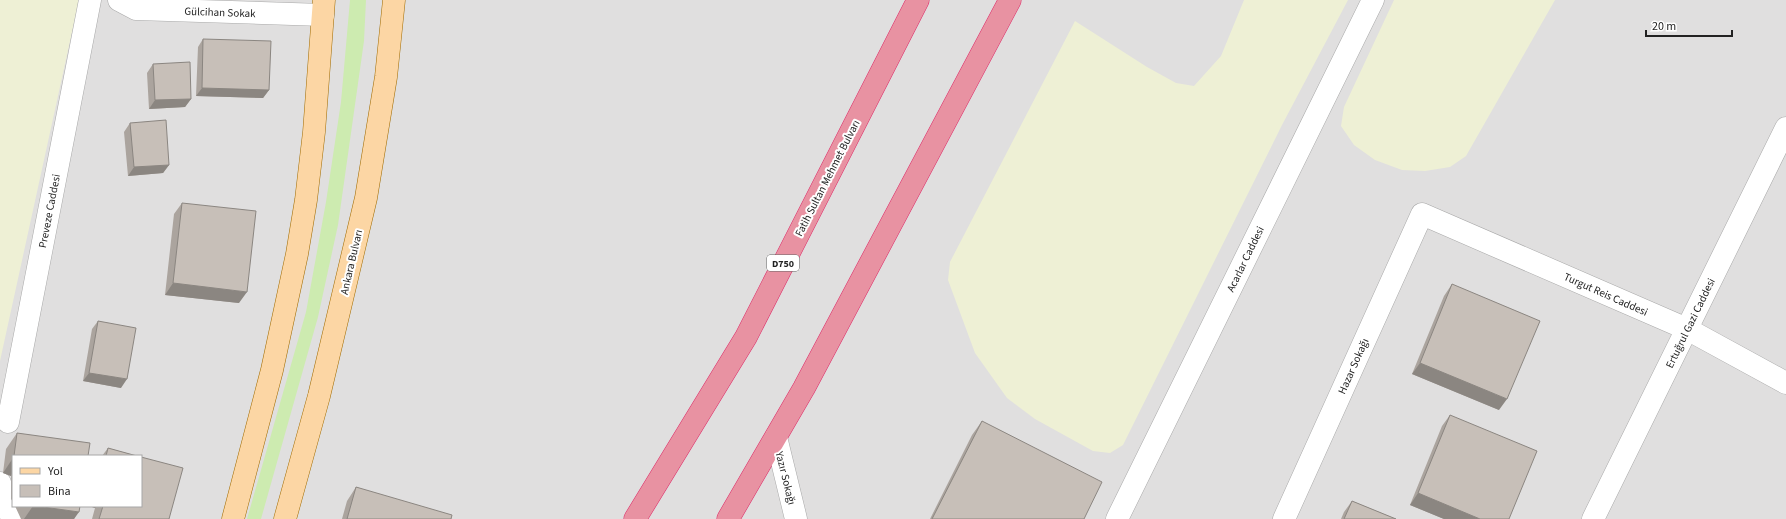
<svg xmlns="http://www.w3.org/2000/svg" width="1786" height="519" viewBox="0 0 1786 519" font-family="'Source Sans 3',sans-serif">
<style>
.residential{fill:#e0dfdf;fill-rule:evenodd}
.farmland{fill:#eef0d5}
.grass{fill:#cdebb0}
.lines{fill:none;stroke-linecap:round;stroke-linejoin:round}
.minor-casing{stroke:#a9a9a9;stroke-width:23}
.major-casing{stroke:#a06b00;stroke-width:23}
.highway-casing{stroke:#dc2a67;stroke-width:23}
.minor{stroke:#fff;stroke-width:22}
.major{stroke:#fcd6a4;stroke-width:22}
.highway{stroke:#e892a2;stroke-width:22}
.wall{fill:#aba49e}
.shaded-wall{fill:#8b8681}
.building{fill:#c7bfb8;stroke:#8b8681}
.labels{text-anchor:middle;stroke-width:4;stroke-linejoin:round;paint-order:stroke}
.shield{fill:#fff;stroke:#646464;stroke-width:1}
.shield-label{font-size:10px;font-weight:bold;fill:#222}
.street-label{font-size:11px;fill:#222;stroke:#fff}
</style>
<rect width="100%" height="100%" fill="#f2efe9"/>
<path class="residential" d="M0,0h1786v519h-1786zM13,456h128v50h-128z"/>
<path class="farmland" d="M0,0h79l-79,361z
M1244,0h104l-66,125 -159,320 -13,8 -17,-2 -58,-32 -28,-21 -32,-45 -27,-73 2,-18 125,-241 72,46 29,16 18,3 27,-30z
M1394,0h161l-89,156 -16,11 -25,4 -23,-1 -27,-10 -21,-15 -13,-19 3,-19z"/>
<path class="grass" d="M350,0h16l-2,41 -26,184 -20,92 -57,202h-14l59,-207 20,-110 15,-100z"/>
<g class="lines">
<defs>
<path id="minor" d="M119,0l17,9 187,6
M8,422l82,-422
M776,437l20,82
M0,483l12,36
M1117,519l256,-519
M1284,519l138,-305 265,115 99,54
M1593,519l193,-391"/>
<path id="major" d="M233,519l39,-149 25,-116 9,-54 8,-68 10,-132
M285,519l34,-123 47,-198 20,-121 8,-77"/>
<path id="highway" d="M635,519l111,-182 172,-337
M728,519l76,-131 206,-388"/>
</defs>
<use href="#minor" class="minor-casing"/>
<use href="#major" class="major-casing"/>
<use href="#highway" class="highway-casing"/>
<use href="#minor" class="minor"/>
<use href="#major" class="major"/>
<use href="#highway" class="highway"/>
</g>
<path class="wall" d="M203,39l66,51 -6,8 -67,-2 2,-49z
M153,64l38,35 -6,8 -36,2 -2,-36z
M130,123l39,42 -6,8 -35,3 -4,-44z
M182,203l57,100 -74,-8 9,-81z
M1452,284l47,126 -87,-36 32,-78z
M98,321l23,67 -38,-7 9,-52z
M1450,415l59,104h-65l-34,-14 32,-79z
M982,421l102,98h-154l42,-84z
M17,433l71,23h-75v46l-2,-3v-23l-8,-3 3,-24z
M108,448l29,8h-35z
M356,487l95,32h-109l5,-18z
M1352,501l44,18h-55l3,-7z
M15,506h65l-6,13h-53z
M89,506h52l28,13h-77l3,-11z"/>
<path class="shaded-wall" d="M202,88l67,2 -6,8 -67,-2z
M191,99l-6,8 -36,2 6,-9z
M169,165l-6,8 -35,3 6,-9z
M173,283l74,9 -8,11 -74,-8z
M1420,363l87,36 -8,11 -87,-36z
M89,373l38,6 -6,9 -38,-7z
M13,458v14l-2,4 -8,-3z
M1418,493l62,26h-36l-34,-14z
M33,506h3l43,6 -5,7h-50z
M89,506h8l-2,2z"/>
<path class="building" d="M203,39l68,2 -2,49 -67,-2z
M190,62l1,37 -36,1 -2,-36z
M166,120l3,45 -35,2 -4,-44z
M182,203l74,8 -9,81 -74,-9z
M1452,284l88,37 -33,78 -87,-36z
M98,321l38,7 -9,51 -38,-6z
M1450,415l87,36 -28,68h-29l-62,-26z
M982,421l120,61 -18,37h-152z
M17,433l73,10 -2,13h-74z
M108,448l29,8h-31z
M141,457l42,11 -14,51h-70l4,-13h38z
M356,487l96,28 -1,4h-104z
M1352,501l44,18h-52z
M36,506h44l-1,6z"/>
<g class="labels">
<rect class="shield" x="767" y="255" width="32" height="16" rx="3"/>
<g class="shield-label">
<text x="783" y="267">D750</text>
</g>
<g class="street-label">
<text transform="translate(220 12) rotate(2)" y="4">Gülcihan Sokak</text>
<text transform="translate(827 178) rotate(-63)" y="4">Fatih Sultan Mehmet Bulvarı</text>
<text transform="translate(49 211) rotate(-79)" y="4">Preveze Caddesi</text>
<text transform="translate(1245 259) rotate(-64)" y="4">Acarlar Caddesi</text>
<text transform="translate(351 262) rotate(-77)" y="4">Ankara Bulvarı</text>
<text transform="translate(1606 294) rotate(24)" y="4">Turgut Reis Caddesi</text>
<text transform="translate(1690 323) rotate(-64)" y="4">Ertuğrul Gazi Caddesi</text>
<text transform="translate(1353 366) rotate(-66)" y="4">Hazar Sokağı</text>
<text transform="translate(786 478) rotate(76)" y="4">Yazır Sokağı</text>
</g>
</g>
<rect x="12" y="455" width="130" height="52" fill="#ffffff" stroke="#a7a7a7"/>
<rect x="20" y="468" width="20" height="6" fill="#fcd6a4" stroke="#a7a7a7"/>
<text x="48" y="475" font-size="12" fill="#222222">Yol</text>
<rect x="20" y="485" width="20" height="12" fill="#c7bfb8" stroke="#a7a7a7"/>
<text x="48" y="495" font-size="12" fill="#222222">Bina</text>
<path d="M1646 30v6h86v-6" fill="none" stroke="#222222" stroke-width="2"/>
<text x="1652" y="30" font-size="12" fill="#222222" stroke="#ffffff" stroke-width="3" paint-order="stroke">20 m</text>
</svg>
